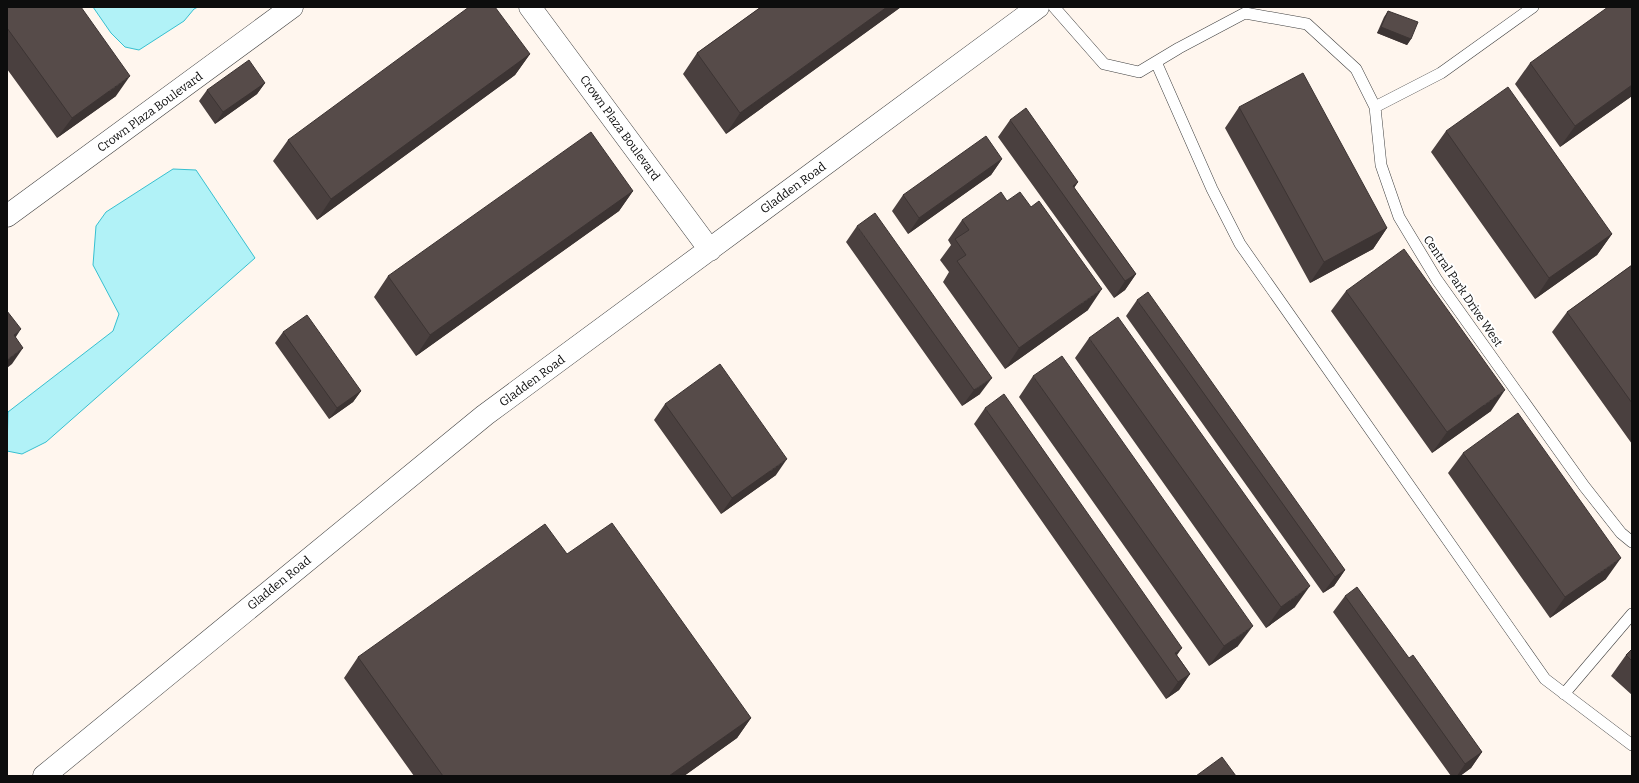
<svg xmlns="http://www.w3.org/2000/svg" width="1639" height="783" viewBox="0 0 1639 783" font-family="Bitter,serif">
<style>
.water{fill:#b1f2f7;stroke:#37c0d0}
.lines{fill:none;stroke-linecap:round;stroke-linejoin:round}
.service-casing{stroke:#404040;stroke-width:12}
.minor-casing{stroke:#404040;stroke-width:23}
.service{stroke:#fff;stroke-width:11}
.minor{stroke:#fff;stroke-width:22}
.wall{fill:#4a403f}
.shaded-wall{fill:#3c3433}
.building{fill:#564b49;stroke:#3c3433}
.labels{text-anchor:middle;stroke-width:4;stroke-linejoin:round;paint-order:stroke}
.street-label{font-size:12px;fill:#0d0d0d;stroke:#fff}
</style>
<rect width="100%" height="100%" fill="#fff6ee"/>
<path class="water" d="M93,7h105l-4,2 -10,12 -45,29 -14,-3 -14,-14z
M173,169l23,1 59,88 -209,184 -24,12 -15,-3 1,-39 105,-81 6,-17 -26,-49 3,-39 10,-14z"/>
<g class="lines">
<defs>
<path id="service" d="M1054,7l50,57 35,8 40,-24 66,-35 62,11 49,45 19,38 6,58 18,52 38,63 147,206 37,47 11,9
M1156,62l56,127 28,55 305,435 87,66
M1375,107l66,-34 92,-66
M1564,694l68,-80"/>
<path id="minor" d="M530,7l180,243
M7,216l285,-209
M44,776l441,-361 553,-408"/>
</defs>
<use href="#service" class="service-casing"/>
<use href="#minor" class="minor-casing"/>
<use href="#service" class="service"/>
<use href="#minor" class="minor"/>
</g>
<path class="wall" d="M7,7l109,89 -59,42 -50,-69z
M761,7h140l-175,127 -43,-60 14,-21z
M1632,7v89l-72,51 -45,-63 15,-21z
M1388,11l23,28 -4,6 -30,-12 7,-16z
M530,54l-15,21 -198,145 -44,-59 15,-21z
M265,83l-8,11 -42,30 -16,-23 8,-11z
M1239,107l148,121 -14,21 -63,34 -85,-155z
M1010,120l68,62 -4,6 62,86 -11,16 -11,8 -116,-161z
M1446,131l166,103 -15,21 -62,44 -104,-147z
M1002,159l-11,16 -83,59 -16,-23 11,-16z
M633,191l-14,20 -203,145 -42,-59 14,-21z
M962,220l126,90 -83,59 -62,-87 6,-10 -9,-12 11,-15 -3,-5z
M857,226l123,168 -18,12 -116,-164z
M1632,265v179l-80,-112 15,-20z
M1346,291l145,120 -59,42 -101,-142z
M1137,300l208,270 -11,16 -11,7 -197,-277z
M283,332l78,59 -8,11 -24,17 -54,-76z
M1089,338l206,269 -29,21 -191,-270z
M1033,376l205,270 -29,20 -190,-269z
M665,404l111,71 -55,39 -67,-94z
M985,408l192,247 13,19 -11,16 -13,9 -192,-275z
M1463,453l143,126 -56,39 -102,-145z
M567,554l184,164 -14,20 -53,38h-270l-70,-98 14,-21z
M1345,596l64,62 73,94 -11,16 -11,8h-9l-118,-164z
M1632,649v46l-21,-19 15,-21z"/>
<path class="shaded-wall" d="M887,7h14l-175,127 14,-21z
M1381,27l30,12 -4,6 -30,-12z
M530,54l-15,21 -198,145 14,-21z
M130,76l-14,20 -59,42 15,-20z
M265,83l-8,11 -42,30 8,-12z
M1632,85v11l-72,51 15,-21z
M1002,159l-11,16 -83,59 11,-16z
M1078,182l-11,16 6,-12z
M633,191l-14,20 -203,145 14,-21z
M1387,228l-14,21 -63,34 14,-21z
M1612,234l-15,21 -62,44 14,-21z
M1136,274l-11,16 -11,8 11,-17z
M1102,289l-14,21 -83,59 14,-21z
M21,329l-11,17 4,-11z
M23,348l-11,16 -5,4v-8z
M992,378l-12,16 -18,12 12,-16z
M1505,390l-14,21 -59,42 15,-21z
M361,391l-8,11 -24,17 8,-11z
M787,459l-11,16 -55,39 11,-16z
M1621,558l-15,21 -56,39 15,-21z
M1345,570l-11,16 -11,7 12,-16z
M1310,586l-15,21 -29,21 15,-21z
M1253,626l-15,20 -29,20 15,-20z
M1182,648l-12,17 5,-12z
M1190,674l-11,16 -13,9 12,-17z
M751,718l-14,20 -53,38h-15z
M1482,752l-11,16 -11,8h-3l8,-12z"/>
<path class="building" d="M7,7h74l49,69 -58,42 -65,-90z
M469,7h26l35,47 -199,145 -43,-59z
M761,7h126l-147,106 -43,-60z
M1608,7h24v78l-57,41 -45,-63z
M1388,11l30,11 -7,17 -30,-12z
M249,60l16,23 -42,29 -16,-22z
M1303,73l84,155 -63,34 -85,-155z
M1508,87l104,147 -63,44 -103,-147z
M1026,108l52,74 -5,4 63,88 -11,7 -115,-161z
M591,132l42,59 -203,144 -42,-59z
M986,136l16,23 -83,59 -16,-23z
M1001,192l6,9 13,-9 11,15 8,-6 63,88 -83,59 -62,-87 9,-6 -11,-16 14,-9 -7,-10z
M875,213l117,165 -18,12 -117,-164z
M1404,249l101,141 -58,42 -101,-141z
M1632,265v138l-65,-91z
M1148,292l197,278 -10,7 -198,-277z
M7,311l14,18 -7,6 9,13 -16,12z
M307,315l54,76 -24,17 -54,-76z
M1118,317l192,269 -29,21 -192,-269z
M1062,356l191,270 -29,20 -191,-270z
M720,364l67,95 -55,39 -67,-94z
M1004,394l178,254 -7,5 15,21 -12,8 -193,-274z
M1518,413l103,145 -56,39 -102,-144z
M612,523l139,195 -82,58h-226l-85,-119 187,-133 22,30z
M1357,587l52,71 4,-3 69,97 -17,12 -120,-168z
M1632,649v12l-6,-6z
M1222,757l14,19h-40z"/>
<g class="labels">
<g class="street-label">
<text transform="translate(150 112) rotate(-36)" y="4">Crown Plaza Boulevard</text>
<text transform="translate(620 128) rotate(54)" y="4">Crown Plaza Boulevard</text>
<text transform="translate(793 188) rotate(-36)" y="4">Gladden Road</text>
<text transform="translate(1463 291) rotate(56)" y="4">Central Park Drive West</text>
<text transform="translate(532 381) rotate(-36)" y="4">Gladden Road</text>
<text transform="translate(279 583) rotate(-39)" y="4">Gladden Road</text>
</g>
</g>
<rect width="1639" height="783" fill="none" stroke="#0d0d0d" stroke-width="16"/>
</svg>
